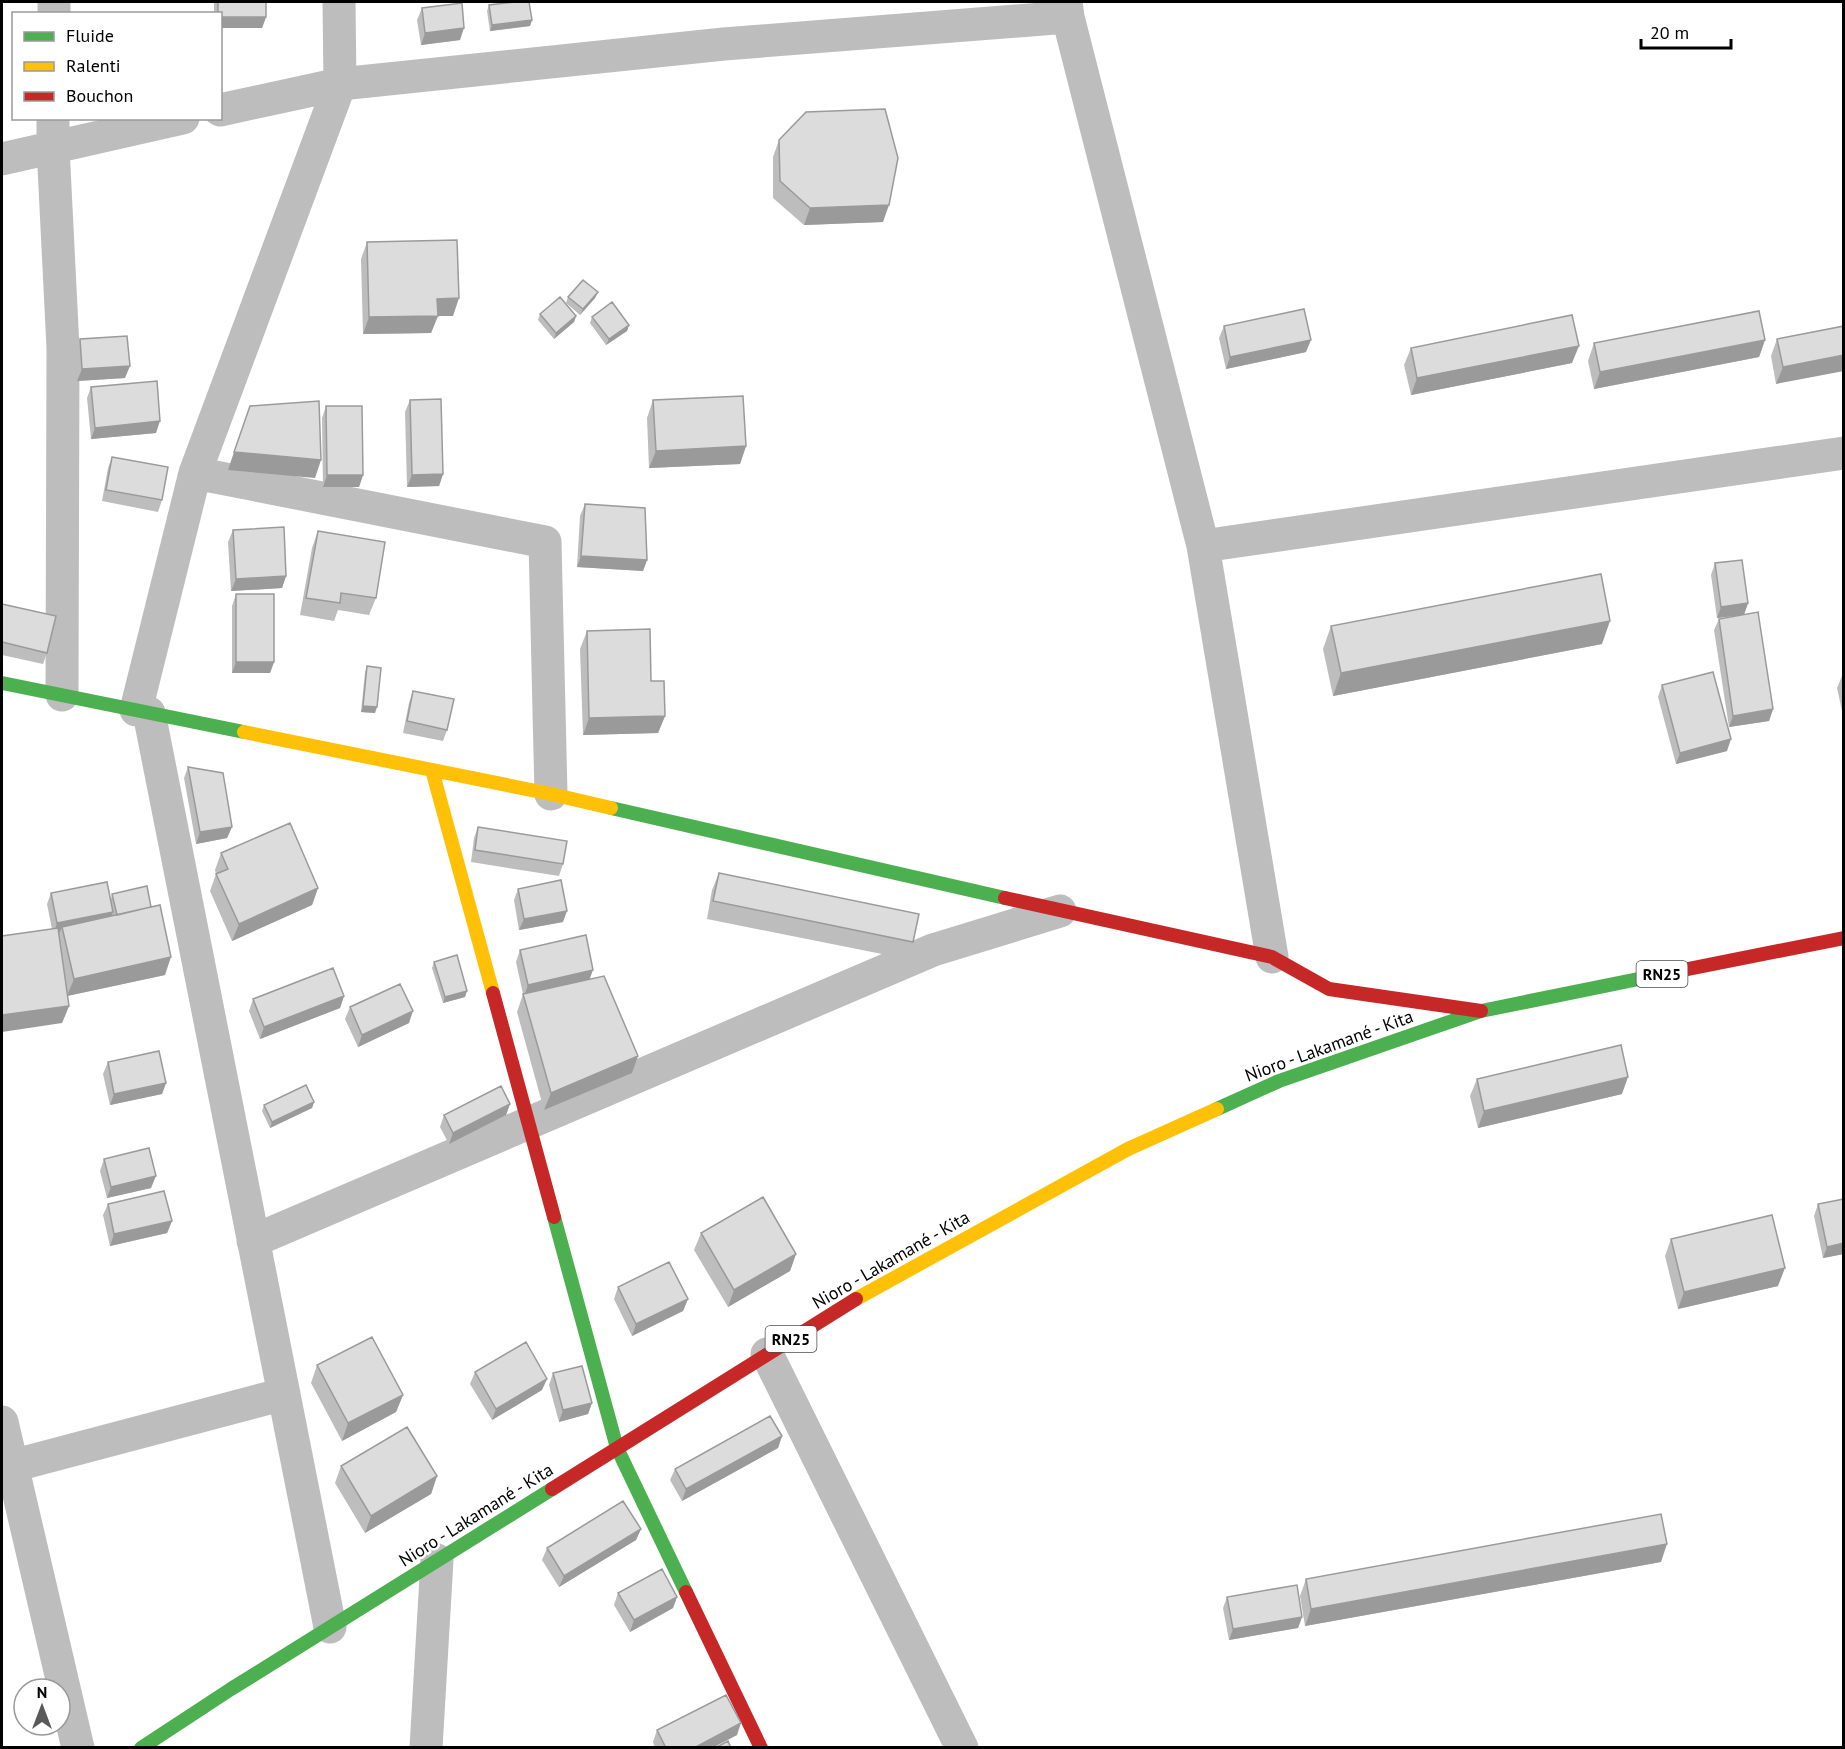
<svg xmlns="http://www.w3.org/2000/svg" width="1845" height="1749" viewBox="0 0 1845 1749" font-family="'PT Sans',sans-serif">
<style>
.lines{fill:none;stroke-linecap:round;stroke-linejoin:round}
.street{stroke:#bdbdbd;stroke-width:33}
.fast{stroke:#4caf50;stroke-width:14}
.slow{stroke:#ffc107;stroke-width:14}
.jam{stroke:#c62828;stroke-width:14}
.wall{fill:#bdbdbd}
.shaded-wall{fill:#9a9a9a}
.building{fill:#dcdcdc;stroke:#9a9a9a;stroke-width:1.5}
.labels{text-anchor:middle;stroke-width:5;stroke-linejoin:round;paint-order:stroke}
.shield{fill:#fff;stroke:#4c4c4c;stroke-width:1.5}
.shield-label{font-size:16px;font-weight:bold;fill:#000}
.street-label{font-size:18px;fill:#000;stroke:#fff}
</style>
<rect width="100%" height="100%" fill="#fff"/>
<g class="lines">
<path class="street" d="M54,14v-12
M1068,17l135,529 69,411
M220,110l120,-26 384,-40 344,-27 -2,-15
M53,118v29l10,201 -1,347
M2,159l181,-41
M195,473l350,69 6,252
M1203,546l641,-93
M136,710l59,-237 145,-389 -1,-82
M149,713l181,914
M253,1241l680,-291 127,-39
M767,1354l195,394
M2,1422l76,326
M12,1466l272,-72
M426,1748l11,-188"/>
<path class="fast" d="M2,683l242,49
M611,808l394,90
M1217,1109l62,-28 202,-70 192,-39
M554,1217l63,231 69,144
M141,1748l90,-59 321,-200"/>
<path class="slow" d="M244,732l307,62 60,14
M432,770l61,223
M856,1299l272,-150 89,-40"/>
<path class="jam" d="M1005,898l267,59 57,32 152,22
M1673,972l171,-34
M493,993l61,224
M552,1489l304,-190
M686,1592l75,156"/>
</g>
<path class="wall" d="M214,2h52v15l-4,11h-42v-14h-6z
M489,5l43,15 -2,6 -40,5 -3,-20z
M422,8l38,32 -39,5 -4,-25z
M779,140l104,82 -79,3 -31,-27v-41z
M367,242l86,74h-15l-7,17 -68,1 -2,-75z
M598,292l-3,6 -15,17 -14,-12 2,-6z
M540,314l36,2 -2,6 -20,17 -16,-19z
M592,317l37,8 -2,6 -21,14 -16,-22z
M1224,326l82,26 -80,17 -7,-31z
M1844,326l-68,58 -5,-28 6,-17z
M80,339l45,39 -48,3 -2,-31z
M1765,340l-6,17 -165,32 -6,-28 6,-18z
M1411,348l161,15 -161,32 -7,-30z
M91,387l65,46 -65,6 -4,-41z
M410,400l33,74 -4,12 -32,1 -2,-75z
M653,400l93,46 -6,18 -91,4 -2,-50z
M326,406l37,69 -4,12h-36l-1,-69z
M112,457l50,43 -4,12 -56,-11 6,-33z
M585,504l62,56 -4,11 -66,-4 3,-51z
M233,530l53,46 -4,12 -51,3 -3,-49z
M318,531l58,67 -7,17 -31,-5 -4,11 -34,-6 12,-67z
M1715,563l33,40 -4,11 29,95 -4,12 -40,6 -15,-97 5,-11 14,-3 -16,2 -6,-43z
M236,594l38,68 -4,11h-38v-67z
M2,604l45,49 -4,11 -41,-9z
M1331,626l271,18 -269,52 -10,-47z
M587,631l78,85 -7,17 -75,2 -3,-86z
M367,666l8,47 -14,-1 4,-40z
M1844,671v49l-7,-32z
M1662,685l65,66 -51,13 -18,-67z
M413,691l34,39 -4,11 -40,-8 6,-30z
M188,767l44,60 -5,11 -31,6 -12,-66z
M478,827l85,37 -4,12 -88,-14 3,-24z
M221,853l97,35 -6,17 -80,36 -22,-50 6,-17 -1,-4z
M719,873l194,69 -6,17 -200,-40 5,-29z
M518,889l45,33 -44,8 -5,-30z
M51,893l60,6 1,-5 53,81 -98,21 2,10 -7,17 -10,-94 -5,-25z
M520,950l70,29 42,94 -88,37 -27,-98 6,-18 -7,-32z
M434,962l31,35 -22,6 -11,-35z
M344,996l-4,12 -80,31 -11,-28 4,-12z
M350,1007l59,16 -51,24 -13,-28z
M108,1062l58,21 -4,11 -52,11 -7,-31z
M1477,1079l145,15 -144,34 -8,-32z
M314,1102l-2,6 -42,20 -8,-17 2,-6z
M510,1104l-4,11 -57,29 -9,-17 4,-12z
M104,1159l47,29 -44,10 -7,-27z
M108,1204l64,17 -5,12 -57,13 -7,-31z
M1818,1204l26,50 -21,4 -9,-42z
M701,1233l95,21 -6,17 -62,36 -34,-57z
M1671,1239l107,47 -100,23 -13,-53z
M618,1287l70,12 -5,12 -51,25 -18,-37z
M317,1365l86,30 -7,17 -54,29 -31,-58z
M475,1372l67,18 -50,30 -22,-36z
M553,1373l39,30 -4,11 -29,8 -10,-37z
M782,1436l-4,12 -96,53 -12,-21 5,-11z
M341,1466l96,10 -6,18 -66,39 -30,-50z
M641,1529l-5,11 -77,47 -17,-27 5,-12z
M1661,1562l-356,64 -5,-30 6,-17z
M618,1593l59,4 -4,11 -43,24 -16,-27z
M1227,1597l75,20 -4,11 -69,12 -6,-32z
M657,1730l80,5 -25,13h-57l-2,-6z"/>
<path class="shaded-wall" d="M220,17h46l-4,11h-42z
M532,20l-2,6 -40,5 2,-6z
M464,28l-4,12 -39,5 4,-12z
M889,205l-6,17 -79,3 6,-17z
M598,292l-3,6 -15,17 3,-6z
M459,298l-6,18h-15l-7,17 -68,1 6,-17 68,-18z
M576,316l-2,6 -20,17 2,-6z
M629,325l-2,6 -21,14 3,-6z
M1311,340l-5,12 -80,17 4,-12z
M1765,340l-6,17 -165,32 6,-17z
M1579,346l-7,17 -161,32 6,-17z
M1844,355v16l-68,13 7,-17z
M130,366l-5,12 -48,3 5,-12z
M160,421l-4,12 -65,6 4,-11z
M746,446l-6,18 -91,4 7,-17z
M234,452l87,8 -6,18 -87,-8z
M443,474l-4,12 -32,1 5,-12z
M327,475h36l-4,12h-36z
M581,556l66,4 -4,11 -66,-4z
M286,576l-4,12 -51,3 5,-12z
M1748,603l-4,12 -27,3 4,-11z
M1610,621l-8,23 -269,52 8,-23z
M236,662h38l-4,11h-38z
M363,706l14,1 -2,6 -14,-1z
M1773,709l-4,12 -40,6 4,-11z
M665,716l-7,17 -75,2 6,-17z
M1731,739l-4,12 -51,13 4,-11z
M232,827l-5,11 -31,6 4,-12z
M318,888l-6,17 -80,36 7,-17z
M567,911l-4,11 -44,8 5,-11z
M113,912l-4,12 -47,3 -3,7 -6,1 4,-12z
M171,957l-6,18 -98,21 7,-17z
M593,970l-4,11 -65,15 4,-11z
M467,991l-2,6 -22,6 2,-6z
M344,996l-4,12 -80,31 4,-12z
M69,1006l-7,17 -60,9v-17z
M413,1011l-4,12 -51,24 4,-12z
M638,1056l-6,17 -88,37 7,-17z
M1628,1077l-6,17 -144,34 6,-17z
M166,1083l-4,11 -52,11 4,-11z
M314,1102l-2,6 -42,20 2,-6z
M510,1104l-4,11 -57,29 4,-11z
M156,1176l-5,12 -44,10 4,-11z
M172,1221l-5,12 -57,13 4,-12z
M1844,1243v11l-21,4 4,-11z
M796,1254l-6,17 -62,36 6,-17z
M1785,1268l-7,18 -100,23 6,-17z
M688,1299l-5,12 -51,25 4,-12z
M547,1379l-5,11 -50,30 4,-11z
M403,1395l-7,17 -54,29 6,-18z
M592,1403l-4,11 -29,8 4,-12z
M782,1436l-4,12 -96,53 4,-12z
M437,1476l-6,18 -66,39 6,-17z
M641,1529l-5,11 -77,47 5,-11z
M1667,1544l-6,18 -356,64 6,-17z
M677,1597l-4,11 -43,24 4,-12z
M1302,1617l-4,11 -69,12 4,-11z
M741,1723l-4,12 -25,13h-18z"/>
<path class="building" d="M218,2h48v15h-46v-3h-2z
M515,2h14l3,18 -40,5 -3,-20z
M462,3l2,25 -39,5 -3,-25z
M885,109l13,49 -9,47 -79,3 -30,-27 -1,-41 27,-28z
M457,240l2,58 -22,1 1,17 -69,1 -2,-75z
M583,280l15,12 -15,17 -15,-12z
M560,297l16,19 -20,17 -16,-19z
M612,302l17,23 -20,14 -17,-22z
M1304,309l7,31 -81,17 -6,-31z
M1759,311l6,29 -165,32 -6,-29z
M1572,315l7,31 -162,32 -6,-30z
M1844,326v29l-61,12 -6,-28z
M127,336l3,30 -48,3 -2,-30z
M157,381l3,40 -65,7 -4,-41z
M743,396l3,50 -90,5 -3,-51z
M441,399l2,75 -31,1 -2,-75z
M319,401l2,59 -87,-8 16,-46z
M326,406h36l1,69h-36z
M112,457l56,10 -6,33 -56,-10z
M585,504l60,4 2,52 -66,-4z
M284,527l2,49 -50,3 -3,-49z
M318,531l67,11 -9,56 -35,-5 -1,10 -34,-5z
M1742,560l6,43 -27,4 -6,-44z
M1601,574l9,47 -269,52 -10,-47z
M236,594h38v68h-38z
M2,604l54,12 -9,37 -45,-11z
M1758,612l15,97 -40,7 -14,-97z
M650,629l1,52h13l1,35 -76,2 -2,-87z
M367,666l14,2 -4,39 -14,-1z
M1713,672l18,67 -51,14 -18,-68z
M413,691l41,8 -7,31 -40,-9z
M188,767l35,6 9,54 -32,5z
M290,823l28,65 -79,36 -23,-50 12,-5 -7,-16z
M478,827l89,14 -4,23 -88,-14z
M719,873l200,41 -6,28 -200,-41z
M561,880l6,31 -43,8 -6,-30z
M107,882l6,30 -56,11 -6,-30z
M147,886l4,21 -34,8 -5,-21z
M160,905l11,52 -97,22 -12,-52z
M58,928l11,78 -67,9v-79z
M586,935l7,35 -65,15 -8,-35z
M457,955l10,36 -22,6 -11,-35z
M333,968l11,28 -80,31 -11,-28z
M604,976l34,80 -87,37 -28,-99z
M400,984l13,27 -51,24 -12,-28z
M1621,1045l7,32 -144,34 -7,-32z
M159,1051l7,32 -52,11 -6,-32z
M306,1085l8,17 -42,20 -8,-17z
M501,1086l9,18 -57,29 -9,-18z
M149,1148l7,28 -45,11 -7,-28z
M164,1191l8,30 -58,13 -6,-30z
M763,1197l33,57 -62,36 -33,-57z
M1844,1199v44l-17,4 -9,-43z
M1772,1215l13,53 -101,24 -13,-53z
M669,1262l19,37 -52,25 -18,-37z
M372,1337l31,58 -55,28 -31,-58z
M526,1342l21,37 -51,30 -21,-37z
M582,1366l10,37 -29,7 -10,-37z
M770,1416l12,20 -96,53 -11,-20z
M407,1427l30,49 -66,40 -30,-50z
M623,1501l18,28 -77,47 -17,-28z
M1661,1514l6,30 -356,65 -5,-30z
M662,1569l15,28 -43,23 -16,-27z
M1297,1585l5,32 -69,12 -6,-32z
M726,1695l15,28 -47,25h-28l-9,-18z
M728,1741l3,7h-16z"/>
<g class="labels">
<g class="shield">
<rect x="1636.5" y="961" width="51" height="26" rx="4.5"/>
<rect x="765.5" y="1326" width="51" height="26" rx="4.5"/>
</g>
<g class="shield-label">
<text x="1662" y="980">RN25</text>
<text x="791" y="1345">RN25</text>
</g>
<g class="street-label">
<text transform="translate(1329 1046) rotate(-20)" y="6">Nioro - Lakamané - Kita</text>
<text transform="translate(891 1260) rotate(-30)" y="6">Nioro - Lakamané - Kita</text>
<text transform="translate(476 1515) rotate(-32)" y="6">Nioro - Lakamané - Kita</text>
</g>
</g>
<rect width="1845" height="1749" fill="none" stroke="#000000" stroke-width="6"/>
<rect x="12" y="12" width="210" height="108" fill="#ffffff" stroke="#999999" stroke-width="1.5"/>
<rect x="24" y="32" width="30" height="9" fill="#4caf50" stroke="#999999" stroke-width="1.5"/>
<text x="66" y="42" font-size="18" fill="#000000">Fluide</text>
<rect x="24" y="62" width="30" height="9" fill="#ffc107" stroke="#999999" stroke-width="1.5"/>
<text x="66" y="72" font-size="18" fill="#000000">Ralenti</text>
<rect x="24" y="92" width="30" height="9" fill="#c62828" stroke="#999999" stroke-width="1.5"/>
<text x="66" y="102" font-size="18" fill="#000000">Bouchon</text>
<g transform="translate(42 1707)"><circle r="28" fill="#ffffff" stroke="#999999" stroke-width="1.5"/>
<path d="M0-4.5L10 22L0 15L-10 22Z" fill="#595959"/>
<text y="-9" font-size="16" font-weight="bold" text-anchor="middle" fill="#000000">N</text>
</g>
<path d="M1641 39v9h90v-9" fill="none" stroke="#000000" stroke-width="3"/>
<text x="1650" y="39" font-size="18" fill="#000000" stroke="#ffffff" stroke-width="4.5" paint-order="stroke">20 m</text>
</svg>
